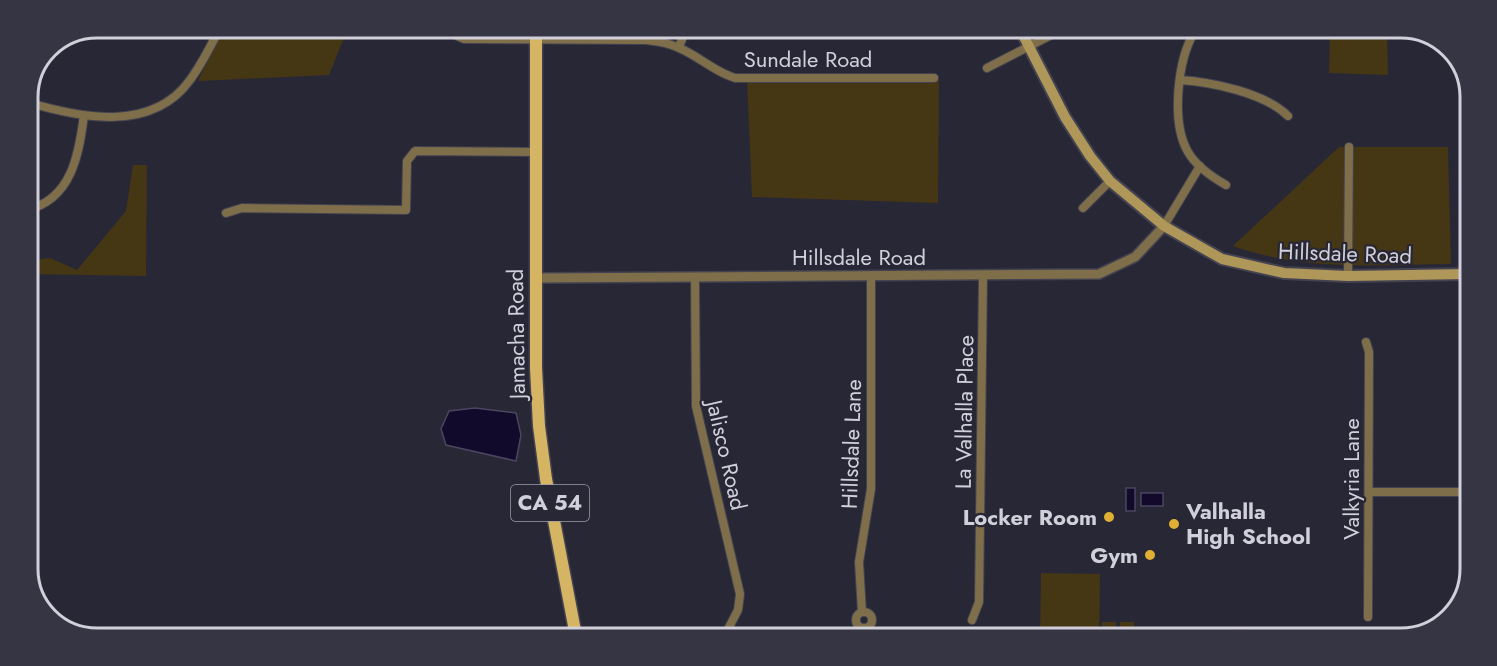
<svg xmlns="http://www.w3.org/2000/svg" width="1497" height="666" viewBox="0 0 1497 666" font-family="Jost,sans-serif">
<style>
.green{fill:#453714}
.water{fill:#110a2b;stroke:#4b4560;stroke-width:1.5}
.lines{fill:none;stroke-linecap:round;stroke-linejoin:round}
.minor-casing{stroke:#434250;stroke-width:10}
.tertiary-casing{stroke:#434250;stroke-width:12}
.secondary-casing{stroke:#434250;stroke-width:14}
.primary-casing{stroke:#434250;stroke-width:15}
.minor{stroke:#7f6e4a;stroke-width:8}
.tertiary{stroke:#7f6e4a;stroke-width:9}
.secondary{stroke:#af9659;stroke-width:10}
.primary{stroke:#d5b464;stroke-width:12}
.poi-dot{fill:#dfb034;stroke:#282736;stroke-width:2}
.labels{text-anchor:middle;stroke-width:4.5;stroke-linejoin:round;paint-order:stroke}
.shield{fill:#282736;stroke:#9e9da9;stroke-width:1.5}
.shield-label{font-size:21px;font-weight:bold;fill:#d1d0da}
.street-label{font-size:22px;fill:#d1d0da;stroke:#282736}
.poi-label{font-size:22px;font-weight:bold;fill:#d1d0da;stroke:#282736;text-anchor:end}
.rim{fill:none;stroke:#d1d0da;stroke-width:3}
</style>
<rect width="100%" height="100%" fill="#282736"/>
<path class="green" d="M223,28h125l-19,47 -131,6z
M1330,32h57l1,43 -59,-2z
M747,78h192l-1,125 -186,-6z
M1339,147h109l3,117c-74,1 -148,7 -218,-18z
M133,165h14l-1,111 -119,-2v-13l23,-3 27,12 49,-59z
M1041,573l59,1 -1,64h-59z
M1102,622h14v16h-14z
M1120,622h14v16h-14z
M1243,626l19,4 11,8 -30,-2 -30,2 11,-8z"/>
<path class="water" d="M475,408l41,5 5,22 -5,26 -70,-16 -5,-16 8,-18z
M1126,488h9v23h-9z
M1141,493h22v13h-22z"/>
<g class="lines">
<defs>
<path id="minor" d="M440,28l24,11 182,1c11,1 23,3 33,8 20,8 35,24 56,30h199
M1195,31c-18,29 -24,92 -7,121 8,14 24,25 38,33
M679,47l7,-18
M47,49l1,-2
M987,68l72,-37
M1180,80c32,2 85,13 108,36
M27,102c53,16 125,31 163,-22 12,-16 21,-35 30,-52
M1083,208l27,-27
M27,210c45,-11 52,-56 57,-95
M226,213l16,-5 164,2 1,-49 8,-10 122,1
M1164,226l36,-60
M1348,276l1,-129
M695,277l1,129 44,188 -2,16 -13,25
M1366,342l3,10 -1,265
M1369,492h97
M856 620a8 8 0 1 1 16 0a8 8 0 1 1-16 0Z
M862,612l-3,-50 12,-73v-213
M972,620l7,-18 4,-326"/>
<path id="tertiary" d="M1466,274v194
M537,278l562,-4 36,-17 29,-31"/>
<path id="secondary" d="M1021,31l44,86 25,39 20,25 54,45 58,33 62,14 64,3 120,-2"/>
<path id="primary" d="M536,29v339l3,58 7,53 30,157"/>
</defs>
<use href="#minor" class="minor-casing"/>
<use href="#tertiary" class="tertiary-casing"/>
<use href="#secondary" class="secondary-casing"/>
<use href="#primary" class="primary-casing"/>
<use href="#minor" class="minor"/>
<use href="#tertiary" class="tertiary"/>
<use href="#secondary" class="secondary"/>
<use href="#primary" class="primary"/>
</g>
<g class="poi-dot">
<circle cx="1109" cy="517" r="6"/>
<circle cx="1174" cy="524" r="6"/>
<circle cx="1150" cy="555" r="6"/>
</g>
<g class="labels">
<rect class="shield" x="511" y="485" width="78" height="36" rx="4.5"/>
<g class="shield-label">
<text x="550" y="510">CA 54</text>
</g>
<g class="street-label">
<text x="808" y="67">Sundale Road</text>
<text transform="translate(1345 253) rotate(2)" y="8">Hillsdale Road</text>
<text x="859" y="265">Hillsdale Road</text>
<text transform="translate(516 334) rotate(-91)" y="8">Jamacha Road</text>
<text transform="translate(964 412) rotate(-89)" y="8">La Valhalla Place</text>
<text transform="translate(851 444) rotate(-88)" y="8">Hillsdale Lane</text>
<text transform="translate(727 455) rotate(77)" y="8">Jalisco Road</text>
<text transform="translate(1351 479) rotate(-90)" y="8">Valkyria Lane</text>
</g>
<g class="poi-label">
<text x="1186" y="519" text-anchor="start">Valhalla<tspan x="1186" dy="25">High School</tspan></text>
<text x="1097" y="525">Locker Room</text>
<text x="1138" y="563">Gym</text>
</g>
</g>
<path d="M0 0H1497V666H0ZM97 38H1401A59 59 0 0 1 1460 97V569A59 59 0 0 1 1401 628H97A59 59 0 0 1 38 569V97A59 59 0 0 1 97 38Z" fill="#363543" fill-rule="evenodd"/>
<path class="rim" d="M97 38H1401A59 59 0 0 1 1460 97V569A59 59 0 0 1 1401 628H97A59 59 0 0 1 38 569V97A59 59 0 0 1 97 38Z"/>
</svg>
